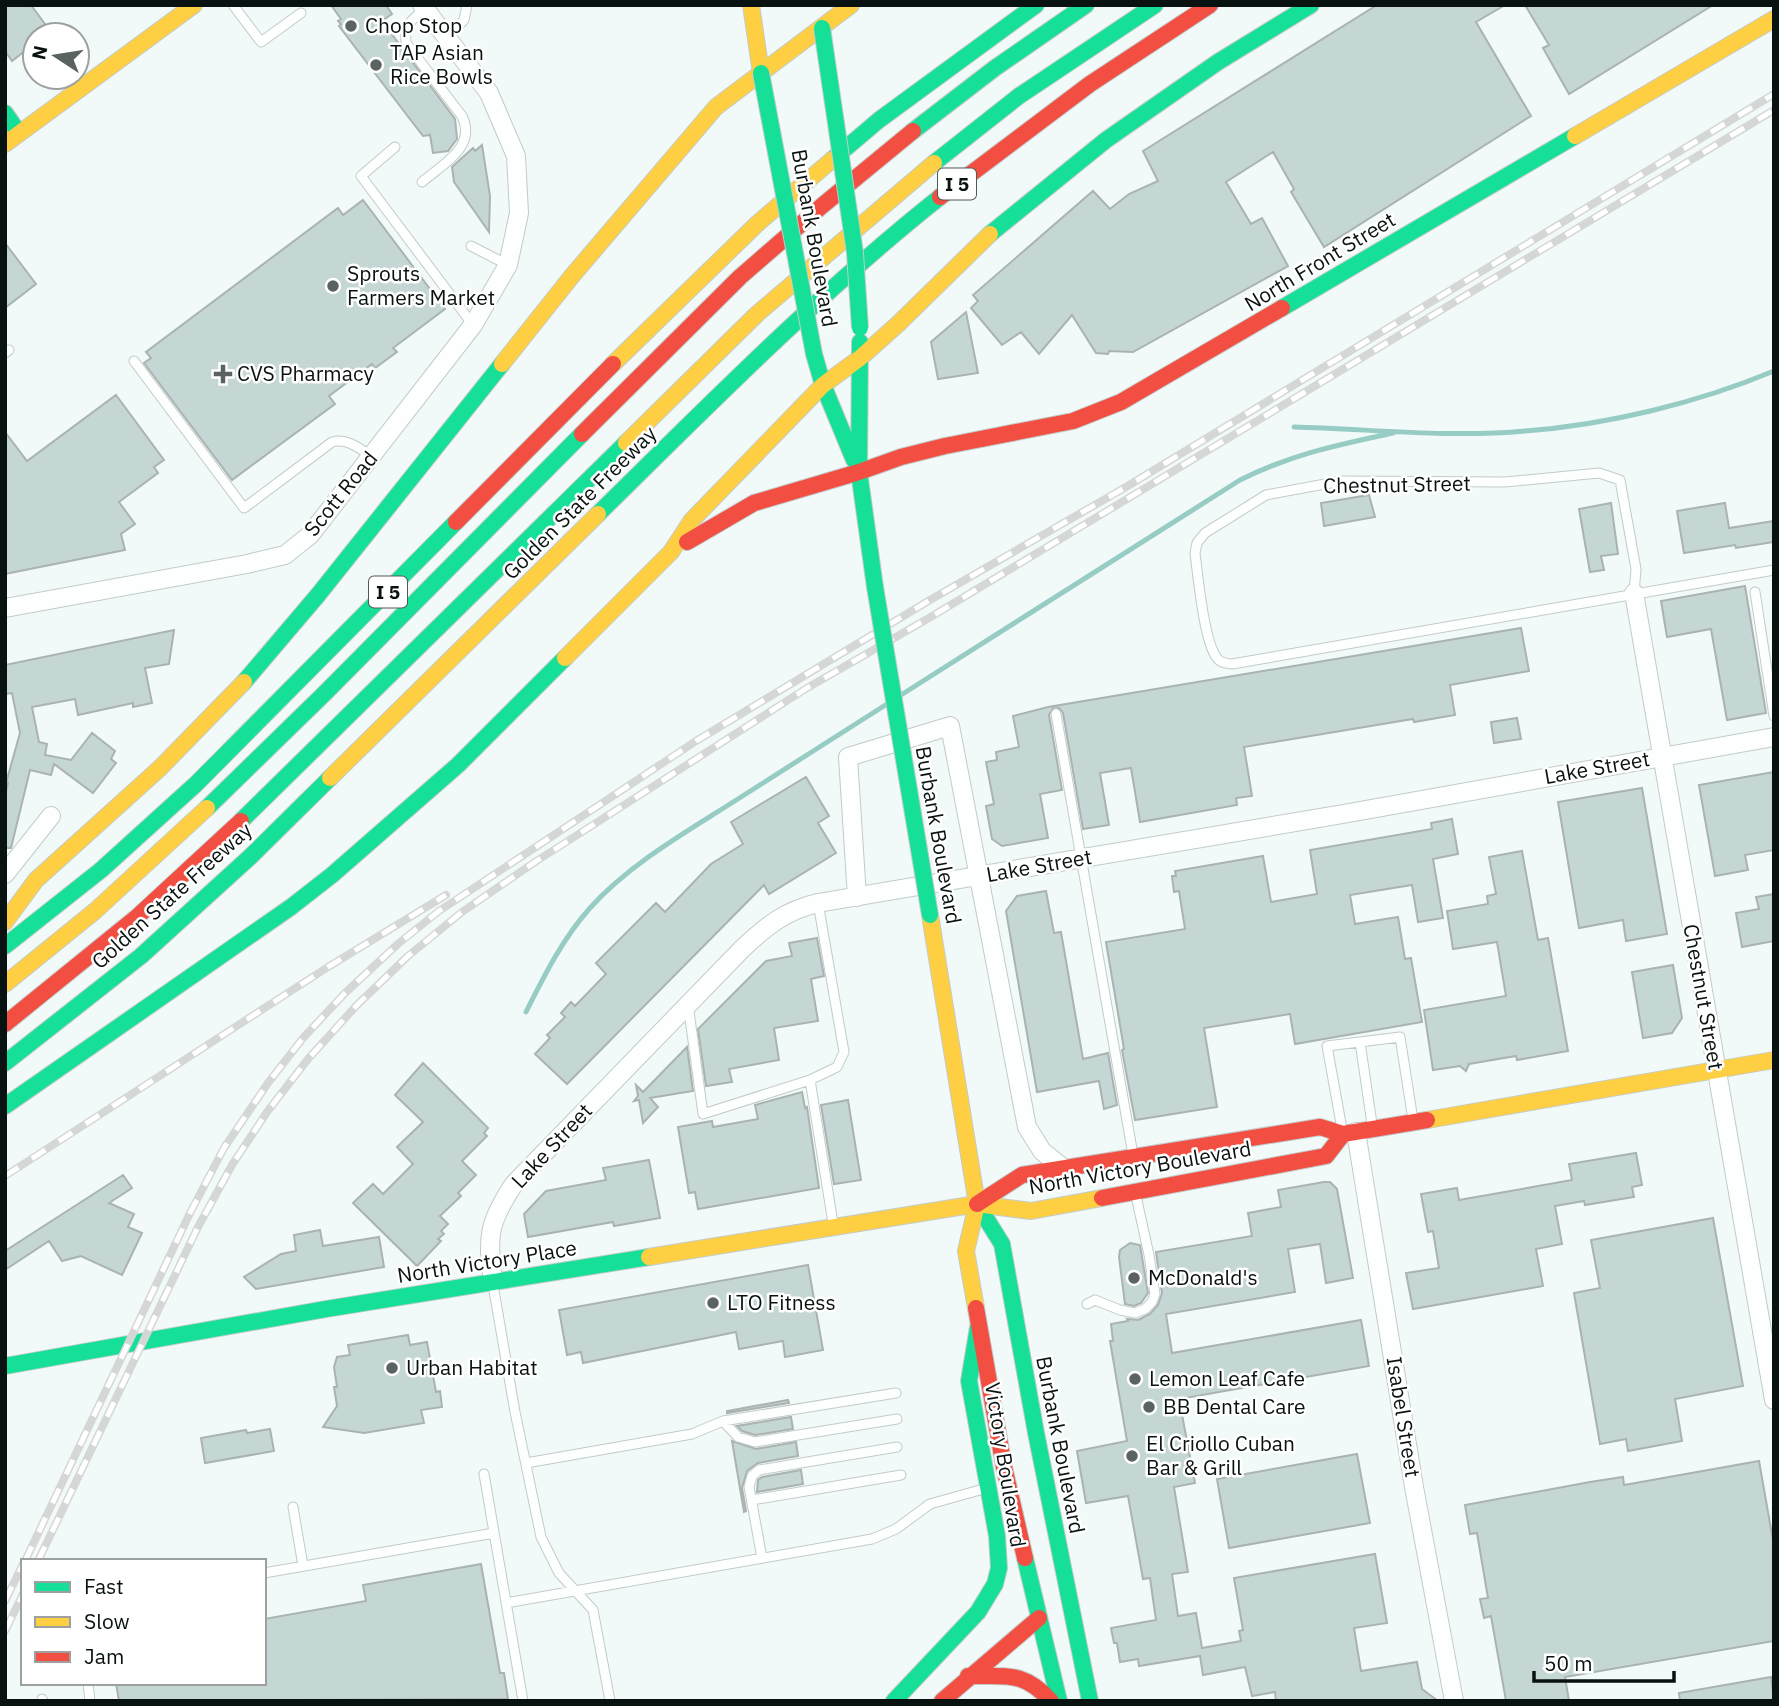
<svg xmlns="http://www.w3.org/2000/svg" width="1779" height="1706" viewBox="0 0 1779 1706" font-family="'IBM Plex Sans',sans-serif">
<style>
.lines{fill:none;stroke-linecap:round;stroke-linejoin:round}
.stream{stroke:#97ccc4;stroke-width:5}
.building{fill:#c5d7d4;stroke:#aab3b1;stroke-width:2}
.lane-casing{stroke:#c2cbc9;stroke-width:11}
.street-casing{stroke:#c2cbc9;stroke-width:20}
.fast-casing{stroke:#c2cbc9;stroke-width:18}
.slow-casing{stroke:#c2cbc9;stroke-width:18}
.jam-casing{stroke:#c2cbc9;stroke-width:18}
.lane{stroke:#fdfefe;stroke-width:9}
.street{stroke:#fdfefe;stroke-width:18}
.fast{stroke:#16e098;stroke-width:16}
.slow{stroke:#ffcf43;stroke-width:16}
.jam{stroke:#f24e42;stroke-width:16}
.rail-casing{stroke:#d5d7d7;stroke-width:8}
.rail{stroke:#fff;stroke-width:5;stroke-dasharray:16;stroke-linecap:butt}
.fast-bridge-casing{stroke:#c2cbc9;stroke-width:18;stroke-linecap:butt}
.fast-bridge{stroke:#16e098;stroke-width:16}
.poi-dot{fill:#5a6361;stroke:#fff;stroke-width:2.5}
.labels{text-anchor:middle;stroke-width:5;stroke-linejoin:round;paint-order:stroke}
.shield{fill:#fff;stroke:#525958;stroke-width:2}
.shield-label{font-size:19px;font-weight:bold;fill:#081210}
.poi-label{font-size:21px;fill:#081210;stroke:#fff;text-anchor:start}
.street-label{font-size:21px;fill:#081210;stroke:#fff}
</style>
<rect width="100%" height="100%" fill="#f1faf8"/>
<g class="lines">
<path class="stream" d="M1294,427c77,2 154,11 231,4 82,-6 172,-28 249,-60
M901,695l339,-215c52,-26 97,-35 153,-47
M526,1012c18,-36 37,-74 64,-104 39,-43 91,-73 140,-104 52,-33 105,-67 157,-100"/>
</g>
<path class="building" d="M5,5h26l22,30h-18v8l-23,18 -7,-10z
M331,5h55l6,9 -10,7 73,98 2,20 -9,12 -15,2 -3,-18 -7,1 -17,-22 -67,-88 2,-2 -3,-3 3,-2z
M1377,5h128l-29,17 55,94 -207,131 -33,-55 3,-3 -21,-37 -47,30 25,42 11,-6 26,48 -155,86 -24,-1 -1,3 -12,-1 -24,-38 -33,39 -18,-22 -19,13 -31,-37 7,-7 -5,-6 120,-104 17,18 19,-15 29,-13 -15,-30z
M1525,5h188l-144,89 -26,-46 6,-3z
M482,145l8,51 -1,36 -35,-50 -2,-15 21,-19 2,3z
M363,200l82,109 -52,39 4,4 -22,16 -3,-4 -43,32 6,8 -103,76 -88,-117 7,-5 -5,-6 192,-144 5,7z
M5,243l31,41 -31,24z
M966,312l12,61 -40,6 -7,-37z
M116,395l48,65 -10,7 4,6 -39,29 16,22 -14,10 4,16 -120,24v-142l22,29z
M1369,495l6,22 -51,9 -3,-23z
M1611,503l7,51 -17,2 3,14 -14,2 -11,-63z
M1725,503l4,25 45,-7v21l-38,6 -1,-3 -51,8 -7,-42z
M1745,586l21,127 -39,7 -16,-91 -44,8 -6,-36z
M1521,628l8,43 -79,14 5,30 -41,7 -1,-3 -169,28 8,49 -16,2 1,7 -97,17 -9,-54 -31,5 9,52 -26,4 -20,-116 -4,-5 -5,-1 -5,8 13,75 -22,4 8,44 -46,8 -10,-7 -6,-33 8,-2 -8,-42 11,-2 -1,-8 23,-5 -6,-31 35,-9z
M174,630l-5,34 -24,4 7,35 -19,4v-4l-55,12 -3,-16 -43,8 7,35 8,2 -2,11 26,5 21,-27 23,18 -4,8 5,4 -23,30 -39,-29 -3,11 -21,-5 -19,78h-6v-52l3,-13h-2l14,-50 -8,-40 -7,1v-29z
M1517,718l4,21 -27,4 -3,-21z
M1774,772v78l-29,5 3,15 -33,6 -16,-91z
M806,777l23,39 -11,7 18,30 -67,41 -5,-9 -197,199 -32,-30 15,-16 -3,-3 18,-18 -4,-4 10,-11 4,4 31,-32 -10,-11 60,-60 9,9 46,-48 32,-20 -12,-22z
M1642,788l25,146 -41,7 -3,-21 -44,8 -21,-126z
M1452,819l6,35 -25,5 10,59 -25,4 -6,-37 -62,10 5,29 43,-7 7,42 6,-1 11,64 -127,22 -5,-30 -86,14 13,79 -82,13 -13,-70 2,-1 -18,-107 79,-13 -6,-38 -5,1 -2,-16h4l-1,-5 88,-15 8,46 46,-8 -7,-44 122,-21 -1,-6z
M1522,851l16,89 10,-2 20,113 -51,9 -1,-4 -47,8 -3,7 -6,-5 -27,4 -9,-60 82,-14 -9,-54 -44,7 -6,-38 41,-7 -1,-8 9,-2 -7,-37z
M1046,891l8,42 7,-1 22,127 25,-6 9,52 -13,4 -5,-28 -62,11 -31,-181 11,-15z
M1774,894v47l-32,6 -6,-34 23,-4 -3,-12z
M817,938l7,38 -13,3 7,42 -44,7 5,32 -50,9 3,13 -26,4 -8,-57 68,-68 26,-5 -3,-13z
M1673,965l9,53 -10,15 -29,5 -11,-66z
M687,1047l6,44 -43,7 8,9 -15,16 -4,-23 -5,1 4,-5 -2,-11 7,7z
M423,1063l65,65 -4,5 3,3 -25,25 14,14 -18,18 3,3 -21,20 8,8 -7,7 3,3 -6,5 3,2 -24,25 -64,-63 20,-19 10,10 30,-30 -16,-17 26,-25 -28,-27z
M802,1092l3,16 2,-1 12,81 -121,21 -3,-17 -6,1 -11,-66 34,-6 1,6 45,-8 -3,-14z
M848,1100l13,80 -27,4 -13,-79z
M1636,1153l6,32 -10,2 2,10 -49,8 -1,-4 -29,5 7,38 -26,5 7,37 -130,23 -7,-36 33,-5 -6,-37 -5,1 -7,-38 36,-6 2,12 113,-20 -3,-16z
M649,1160l11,58 -46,8 -1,-4 -85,15 -4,-23 22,-23 60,-11 -3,-12z
M123,1175l9,13 -23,15 25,11 -6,13 14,6 -20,42 -41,-19 -19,5 -13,-20 -44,29v-19z
M1324,1182h6l7,7 16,89 -27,5 -6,-39 -32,5 7,43 -129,22 6,39 189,-33 8,46 -190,33 16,84 -21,4 14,85 -16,2 6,42 18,-3 6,35 39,-7 -2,-10 4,-1 -9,-52 141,-24 12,69 -33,5 7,43 56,-9 5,27 16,12h-162l-1,-9 -23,4 -7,-29 -42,8 -3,-19 -61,10 -1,-7 -18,3 -3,-19h-3l-3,-15 45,-8 -6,-42 -7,1 -15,-83 -42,7 -9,-52 50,-10 -17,-100h3l-2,-17 17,-3 -1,-2 11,1 12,-6 8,-9 4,-12 -6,-41 96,-16 -4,-23 33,-6 -3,-17z
M1713,1218l30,168 -68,13 7,42 -54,10 -2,-12 -26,5 -26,-151 26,-5 -9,-48z
M320,1230l3,16 56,-9 5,30 -128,22 -12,-12 37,-23 15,-3 -2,-16z
M1130,1243l10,2 8,48 -7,10 -7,3 -9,-2 -6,-47 1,-7z
M808,1265l15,85 -38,7 -2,-16 -44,8 -3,-17 -153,31 -2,-11 -14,3 -8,-45z
M408,1335l2,10 17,-3 9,50 4,-1 2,16 -21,3 3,13 -60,10 -41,-6 14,-21 -3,-19h3l-3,-20 3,-10 13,-2 -2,-10z
M788,1400l1,3 -62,10v-2z
M791,1417l2,12 -38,6 -13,-4 -5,-5z
M270,1429l4,22 -69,12 -4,-25 45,-8 1,3z
M732,1441l24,8 40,-7 2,14 -40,7 -11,8 -5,17 4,23 -2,1z
M1357,1454l13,69 -141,25 -12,-69z
M1759,1461l15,85v95l-209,36 4,24h-63l-15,-85 -7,2 -4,-19 8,-1 -11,-65 -7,1 -5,-29 125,-23 33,-5 1,8z
M801,1470l2,14 -46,8 1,-12 4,-3z
M481,1564l19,109h4l4,26 -389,2 -3,-18h148v-64l102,-18 -3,-16z
M1771,1677l3,24h-94l-1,-8z"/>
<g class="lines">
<defs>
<path id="lane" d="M233,5l28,37 40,-29
M447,38l17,-18 3,-15
M395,147l-34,29 112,149
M422,182c21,-18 55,-35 40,-66l-56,-73c-2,-18 6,-24 19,-34
M471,246l37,19
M5,353l4,-3
M134,361l110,147 88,-66c16,-4 27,6 40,15
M1755,592l19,124
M1634,593l2,-24 -16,-89 -21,-7 -94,9 -164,-1 -75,14 -61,38 -8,10 -2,10c3,23 9,89 22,105 3,5 9,5 15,6l542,-94
M1056,714l77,441
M688,1004l15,110 107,-34 27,-13 7,-15 -26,-149
M1360,1042l12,82
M810,1080l23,143
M1342,1129l-15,-83 73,-9 13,83
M493,1285l22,127 26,125 18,36 34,37 17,91
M1087,1304l8,-4 25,10 15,3 10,-4 7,-7 3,-8 -6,-39 -13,-59
M723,1421l15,16 17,5 142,-23
M526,1463l166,-29 31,-13 173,-28
M484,1474l39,227
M752,1500l149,-25
M293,1507l10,59
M762,1558l-13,-71 3,-11 7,-6 138,-23
M264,1573l230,-40
M506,1603l366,-64 24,-10 34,-25 57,-16
M88,1683l2,18
M42,1699l1,2"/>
<path id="street" d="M1634,593l140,807
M5,608l242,-44 38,-9 25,-20 163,-210 35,-60 11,-52 -3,-57 -27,-63 -67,-88
M5,874l46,-58
M857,897l-9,-140 102,-31 77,401 15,24 21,17
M1356,1132l58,355 40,214
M493,1282c-6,-45 -5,-59 21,-98l228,-235c23,-22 44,-39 76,-46l525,-89 431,-77"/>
<path id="fast" d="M5,113l14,20
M913,131l82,-63 91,-63
M833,159l46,-39 157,-115
M934,163l85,-67 136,-91
M990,234l116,-94 112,-78 93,-57
M1282,308l293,-172
M860,342l-1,130 16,115
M814,354l9,31 31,75
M598,514c111,-109 220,-220 342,-317
M244,682l74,-87 184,-231
M207,808l118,-115 257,-259
M241,821l385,-378
M5,946l96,-76 95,-86 260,-262
M5,1063l136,-107 109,-99 80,-79
M5,1106l286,-199 41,-32 126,-110 107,-107
M977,1204l25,40 34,189 54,268
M5,1366l321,-57 323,-52
M1025,1558l34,143
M894,1701l84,-89 17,-28 4,-16 -2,-32 -28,-155 9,-54"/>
<path id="slow" d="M751,5l10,68
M1575,136l199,-117
M5,144l189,-139
M502,364l70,-88 144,-169 135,-102
M613,364l145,-141 75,-64
M626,443l131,-129 177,-151
M565,658l106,-106 21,-32 131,-135 37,-27 38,-34 92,-90
M330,778l268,-264
M930,915l47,289 -11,47 10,57
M5,922l31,-42 124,-112 84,-86
M5,984l90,-73 112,-103
M1427,1120l347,-60
M649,1257l328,-53 54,7 71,-13"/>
<path id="jam" d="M940,197l150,-113 120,-79
M582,434l158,-157 83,-72 90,-74
M859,472l42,-15 44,-11 128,-25 48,-19 161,-94
M456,522l157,-158
M687,542l67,-39 105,-31
M5,1024l132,-107 104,-96
M1102,1198l224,-42 17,-22
M977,1204l45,-29 298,-48 23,7 84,-14
M976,1308l28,159 21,91
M968,1676c38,1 55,-6 83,25
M942,1701l97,-83"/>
</defs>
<use href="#lane" class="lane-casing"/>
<use href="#street" class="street-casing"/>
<use href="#fast" class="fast-casing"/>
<use href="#slow" class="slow-casing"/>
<use href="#jam" class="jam-casing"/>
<use href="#lane" class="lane"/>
<use href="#street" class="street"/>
<use href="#fast" class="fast"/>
<use href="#slow" class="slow"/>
<use href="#jam" class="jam"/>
<defs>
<path id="rail" d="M5,1176l323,-209 118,-72
M25,1561l165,-348 34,-65 44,-65 35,-45 42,-45 54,-50 40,-32 257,-170 234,-141 196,-113 648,-393
M38,1561l160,-334 34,-62 35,-53 41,-53 49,-54 51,-49 54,-44 73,-50 272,-174 122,-70 845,-508
M5,1601l18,-37
M5,1631l18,-37"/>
</defs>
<use href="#rail" class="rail-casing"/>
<use href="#rail" class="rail"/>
<defs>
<path id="fast-bridge" d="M822,28l33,225 5,75
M761,73l53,281
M875,587l55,328"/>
</defs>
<use href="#fast-bridge" class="fast-bridge-casing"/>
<use href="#fast-bridge" class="fast-bridge"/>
</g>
<g class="poi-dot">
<circle cx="351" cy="26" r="7"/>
<circle cx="376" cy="65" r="7"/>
<circle cx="333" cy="286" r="7"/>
<path d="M219.5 363.5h7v7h7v7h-7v7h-7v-7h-7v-7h7z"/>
<circle cx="1134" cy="1278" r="7"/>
<circle cx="713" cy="1303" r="7"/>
<circle cx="392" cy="1368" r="7"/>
<circle cx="1135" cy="1379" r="7"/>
<circle cx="1149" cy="1407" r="7"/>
<circle cx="1132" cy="1456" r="7"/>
</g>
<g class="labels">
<g class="shield">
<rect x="938" y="168.5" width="38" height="31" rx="5"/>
<rect x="369" y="576.5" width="38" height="31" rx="5"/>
</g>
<g class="shield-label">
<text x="957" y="191">I 5</text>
<text x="388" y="599">I 5</text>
</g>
<g class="poi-label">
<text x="365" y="33">Chop Stop</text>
<text x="390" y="60">TAP Asian<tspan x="390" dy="24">Rice Bowls</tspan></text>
<text x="347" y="281">Sprouts<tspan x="347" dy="24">Farmers Market</tspan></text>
<text x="237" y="381">CVS Pharmacy</text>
<text x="1148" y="1285">McDonald's</text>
<text x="727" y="1310">LTO Fitness</text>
<text x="406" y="1375">Urban Habitat</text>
<text x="1149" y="1386">Lemon Leaf Cafe</text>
<text x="1163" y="1414">BB Dental Care</text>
<text x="1146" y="1451">El Criollo Cuban<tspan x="1146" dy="24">Bar &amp; Grill</tspan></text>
</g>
<g class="street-label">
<text transform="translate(814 238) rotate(80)" y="7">Burbank Boulevard</text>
<text transform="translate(1320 262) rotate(-31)" y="7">North Front Street</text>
<text transform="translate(1397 485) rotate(-1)" y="7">Chestnut Street</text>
<text transform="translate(341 494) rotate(-51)" y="7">Scott Road</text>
<text transform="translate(580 503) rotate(-45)" y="7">Golden State Freeway</text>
<text transform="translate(1597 768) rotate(-10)" y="7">Lake Street</text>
<text transform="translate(938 835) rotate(80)" y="7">Burbank Boulevard</text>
<text transform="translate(1039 866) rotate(-10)" y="7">Lake Street</text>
<text transform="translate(172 896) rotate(-42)" y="7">Golden State Freeway</text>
<text transform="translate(1703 997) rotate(80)" y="7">Chestnut Street</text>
<text transform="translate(552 1146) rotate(-47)" y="7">Lake Street</text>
<text transform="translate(1140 1168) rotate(-10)" y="7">North Victory Boulevard</text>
<text transform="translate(487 1262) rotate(-9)" y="7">North Victory Place</text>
<text transform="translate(1403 1417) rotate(81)" y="7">Isabel Street</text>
<text transform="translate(1060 1445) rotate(79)" y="7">Burbank Boulevard</text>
<text transform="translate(1005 1465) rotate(81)" y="7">Victory Boulevard</text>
</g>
</g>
<rect width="1779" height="1706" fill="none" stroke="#081210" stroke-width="14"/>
<rect x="21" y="1559" width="245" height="126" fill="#ffffff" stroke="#9ca09f" stroke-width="2"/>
<rect x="35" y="1582" width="35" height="10" fill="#16e098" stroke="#9ca09f" stroke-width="2"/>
<text x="84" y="1594" font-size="21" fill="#081210">Fast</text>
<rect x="35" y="1617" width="35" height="10" fill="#ffcf43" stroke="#9ca09f" stroke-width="2"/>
<text x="84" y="1629" font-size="21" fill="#081210">Slow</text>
<rect x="35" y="1652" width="35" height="10" fill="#f24e42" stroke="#9ca09f" stroke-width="2"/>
<text x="84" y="1664" font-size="21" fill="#081210">Jam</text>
<g transform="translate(56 56) rotate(282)"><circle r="33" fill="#ffffff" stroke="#9ca09f" stroke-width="2"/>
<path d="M0-5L12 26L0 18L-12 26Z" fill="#5a6361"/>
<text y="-10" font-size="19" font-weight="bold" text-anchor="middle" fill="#081210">N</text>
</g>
<path d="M1534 1671v10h140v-10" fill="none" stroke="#081210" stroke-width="3.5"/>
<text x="1544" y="1671" font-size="21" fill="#081210" stroke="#ffffff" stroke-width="5" paint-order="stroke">50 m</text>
</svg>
